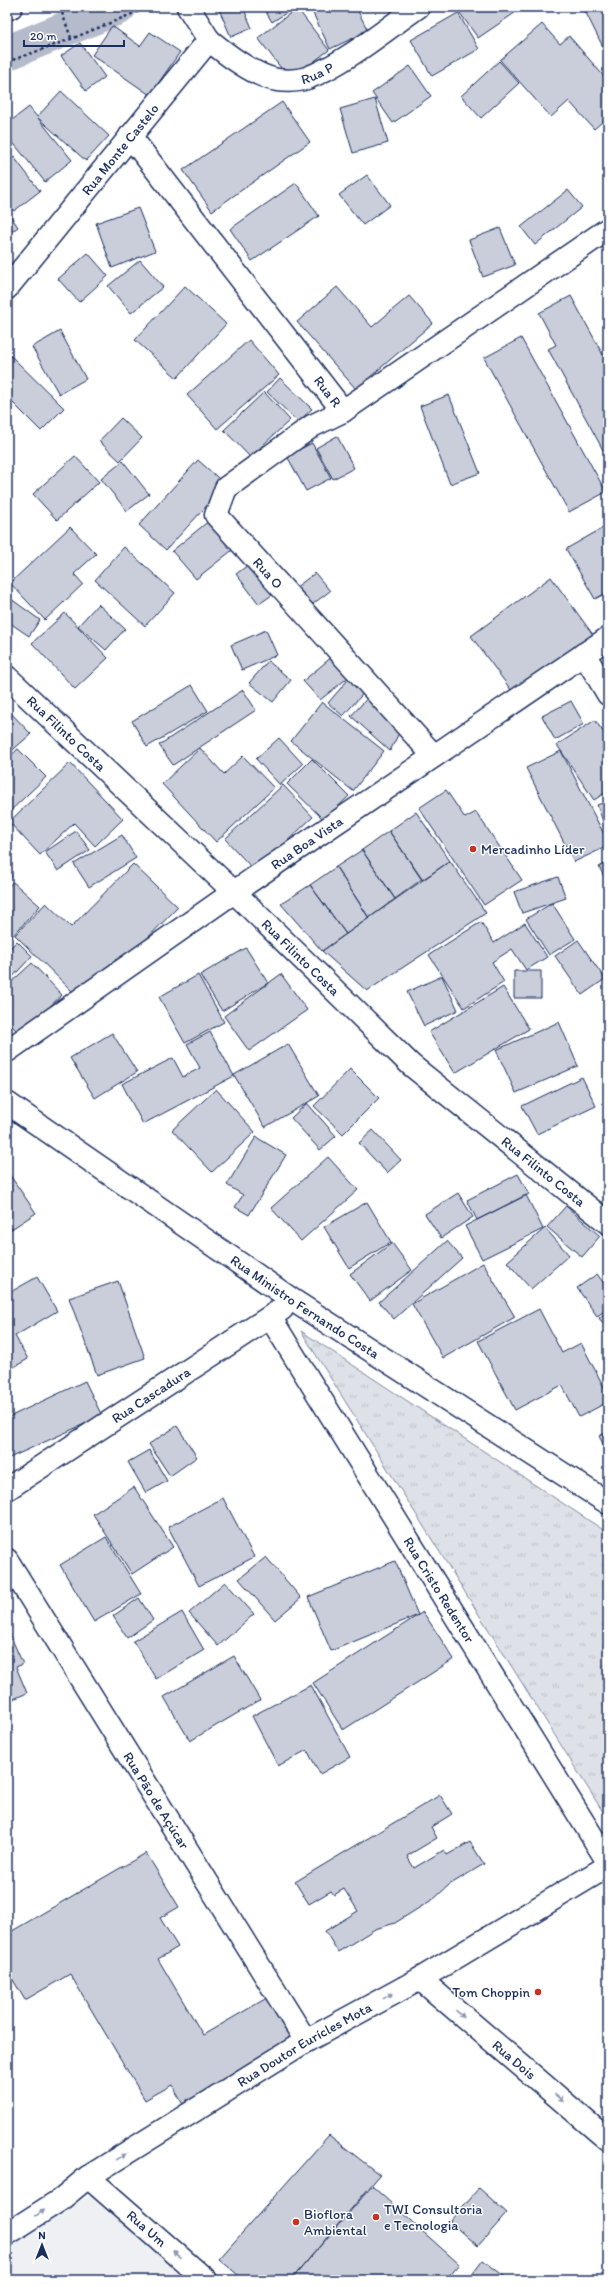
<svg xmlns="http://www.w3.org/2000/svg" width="615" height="2287" viewBox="0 0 615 2287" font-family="Itim,sans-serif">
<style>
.built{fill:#eff0f4}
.grass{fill:url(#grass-tufts);stroke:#7c88a2}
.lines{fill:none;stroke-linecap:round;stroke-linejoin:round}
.canal{stroke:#b5bbca;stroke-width:35}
.building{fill:#caceda;stroke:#1b2f5e}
.minor-casing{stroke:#1b2f5e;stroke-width:25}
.path{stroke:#1b2f5e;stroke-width:2.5;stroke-dasharray:3 3;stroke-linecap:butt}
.minor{stroke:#fff;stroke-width:22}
.oneway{fill:#8d97ae}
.poi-dot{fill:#c8321e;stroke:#fff;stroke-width:1.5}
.labels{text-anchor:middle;stroke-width:3;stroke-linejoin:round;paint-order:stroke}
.street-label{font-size:14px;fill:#1b2f5e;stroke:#fff}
.poi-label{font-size:14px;fill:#1b2f5e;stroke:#fff;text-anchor:start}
</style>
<defs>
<pattern id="grass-tufts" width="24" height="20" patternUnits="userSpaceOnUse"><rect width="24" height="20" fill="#dee1e7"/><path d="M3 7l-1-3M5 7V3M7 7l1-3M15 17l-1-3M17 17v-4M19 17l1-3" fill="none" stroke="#bec1c9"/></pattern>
</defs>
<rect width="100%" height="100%" fill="#fff"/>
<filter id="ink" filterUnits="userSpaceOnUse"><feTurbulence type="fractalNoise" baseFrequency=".025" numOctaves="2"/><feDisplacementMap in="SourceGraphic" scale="8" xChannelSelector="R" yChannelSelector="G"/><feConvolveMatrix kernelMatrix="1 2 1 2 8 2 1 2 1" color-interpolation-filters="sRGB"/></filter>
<g filter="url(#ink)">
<path class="built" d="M92,2194l103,86h-188v-35z"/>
<path class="grass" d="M301,1331l307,202v287z"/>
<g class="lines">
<path class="canal" d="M7,53l112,-46"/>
</g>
<path class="building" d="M218,7h25l9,21 -21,9z
M263,7h31v1l-22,14z
M310,7h46l12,24 -38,18z
M460,7h61l1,1 -44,30 -21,-29z
M583,7h25v50z
M297,8l32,42 -39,30 -32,-42z
M458,13l21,36 -47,27 -21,-36z
M542,24l18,20 9,-8 39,45v36l-14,12 -25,-28 -18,16 -51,-57z
M112,26l28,20 10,-14 30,20 -30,43 -58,-40z
M80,43l25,34 -19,14 -25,-35z
M499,61l20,22 -38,35 -20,-22z
M410,66l21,30 -38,27 -21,-30z
M61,91l48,45 -23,25 -49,-44z
M375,99l13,44 -35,10 -13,-44z
M282,102l28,40 -98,69 -29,-41z
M29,107l43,53 -27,22 -38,-47v-11z
M14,157l26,34 -26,20 -7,-8v-41z
M367,175l23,30 -27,20 -24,-30z
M296,183l23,33 -67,45 -22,-32z
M568,190l14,17 -47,38 -14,-18z
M138,208l17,43 -43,17 -16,-45z
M7,211l11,16 -11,8z
M500,228l15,37 -32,12 -14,-37z
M88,253l20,23 -29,26 -21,-23z
M140,260l23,27 -32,26 -23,-27z
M185,286l41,38 -49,54 -42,-38z
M337,287l35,40 37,-31 24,27 -77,66 -59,-67z
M571,296l37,68v83l-5,3 -55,-101 8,-4 -17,-32z
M60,331l26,48 -27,15 -27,-47z
M521,338l85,154 -37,20 -85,-154z
M249,340l30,35 -62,54 -30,-34z
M9,354l55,54 -23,23 -34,-34v-41z
M280,378l32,31 -14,13 -31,-30z
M264,392l26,28 -40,37 -26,-27z
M449,395l31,78 -30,11 -30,-78z
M121,418l21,20 -22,23 -21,-20z
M337,436l17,32 -21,11 -17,-31z
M312,443l19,35 -25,13 -19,-35z
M75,456l24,26 -42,38 -24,-26z
M198,460l28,25 -60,65 -27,-25z
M123,461l26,33 -22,17 -26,-32z
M216,515l24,29 -44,35 -24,-28z
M608,525v67l-13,7 -29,-50z
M70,527l26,27 -22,20 9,10 -38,36 -35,-37z
M124,547l51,46 -30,33 -50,-46z
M252,562l23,31 -16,11 -23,-30z
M315,573l15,18 -21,16 -14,-19z
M551,577l43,59 -80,58 -43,-58z
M7,596l33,24 -11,16 -22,-15z
M98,604l27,25 -19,21 -28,-24z
M65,613l43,45 -33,31 -43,-46z
M266,630l11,25 -35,15 -11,-25z
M333,656l17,20 -30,24 -17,-19z
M268,661l23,19 -18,22 -24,-19z
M353,674l15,14 -25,28 -15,-13z
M192,685l16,26 -61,36 -15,-26z
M243,690l13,20 -83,55 -14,-20z
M372,693l29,36 -11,22 -39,-35z
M571,701l13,23 -29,16 -13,-24z
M322,702l62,49 -31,40 -62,-50z
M9,711l22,23 -24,21v-42z
M595,720l13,19v52l-14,9 -37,-55z
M279,738l24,26 -23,21 -24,-26z
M200,748l24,26 19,-18 31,32 -58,54 -54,-58z
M18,749l28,28 -39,37v-55z
M561,751l47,91v4l-34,16 -48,-94z
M312,759l37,37 -25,24 -37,-36z
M70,763l53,56 -28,27 -21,-23 -34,32 -31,-33z
M283,785l30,32 -58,54 -30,-32z
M446,790l19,28 11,-6 46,68 -38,25 -65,-97z
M608,801v34l-11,-30z
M416,812l34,49 -28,19 -33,-49z
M76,831l14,19 -32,21 -13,-19z
M389,831l33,48 -27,20 -33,-49z
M122,835l14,23 -47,29 -15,-23z
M362,850l33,49 -26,19 -33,-51z
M450,861l36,52 -119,78 -45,-40z
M608,862v22l-9,-17z
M133,864l45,43 -57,58 -6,-6 -37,38 -63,-62 31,-32 25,24z
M336,867l33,51 -23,16 -36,-49z
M7,872l5,4 -5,6z
M558,877l8,21 -44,15 -8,-21z
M13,882l27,24 -33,36v-54z
M310,885l36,49 -24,17 -41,-47z
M552,903l23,36 -26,16 -23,-36z
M481,922l13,21 31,-20 22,34 -21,13 -14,-21 -20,13 12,20 -40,26 -35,-53z
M578,940l27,39 -23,16 -27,-39z
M17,941l15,15 -25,27v-32z
M246,948l22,35 -46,28 -22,-36z
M32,963l30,32 -42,39 -13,-13v-35z
M514,971h27v27h-27z
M281,974l26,36 -58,41 -25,-35z
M198,975l26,47 -39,21 -26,-46z
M442,976l16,34 -34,16 -17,-34z
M503,987l26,42 -74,44 -26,-41z
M559,1022l19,44 -62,27 -20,-43z
M210,1032l24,44 -91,48 -21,-40 51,-26 10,19 17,-9 -13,-24z
M112,1033l25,39 -42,26 -25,-40z
M288,1044l31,52 -54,31 -31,-52z
M350,1069l29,29 -36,36 -29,-28z
M582,1077l14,29 -59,28 -15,-28z
M216,1089l39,43 -43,40 -40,-42z
M307,1103l29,33 -16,14 -29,-32z
M373,1130l28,30 -14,13 -28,-30z
M256,1137l30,18 -37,60 -14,-8 8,-12 -16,-10z
M328,1157l30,33 -57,51 -30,-33z
M7,1171l29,42 -26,17 -3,-6z
M518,1174l11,20 -52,26 -10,-20z
M458,1193l15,24 -32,21 -16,-24z
M526,1195l17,34 -61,30 -17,-33z
M367,1202l24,40 -42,26 -25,-41z
M566,1206l34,30 -18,21 -35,-30z
M545,1228l24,27 -38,34 -24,-27z
M447,1241l15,17 -68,61 -15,-17z
M392,1243l20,27 -42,31 -20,-27z
M483,1263l32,54 -72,41 -31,-54z
M597,1274l11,15v20l-11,7 -20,-28z
M37,1277l20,34 -42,25 13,23 -21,12v-77z
M118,1281l27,77 -48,17 -28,-77z
M539,1309l23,44 19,-10 27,52v7l-29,15 -17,-32 -47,25 -37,-69z
M608,1311v19l-9,-12z
M85,1381l17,35 -95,43v-41z
M177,1426l20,31 -27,19 -21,-32z
M608,1432v22l-9,-18z
M149,1450l18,31 -21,12 -18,-31z
M134,1487l39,60 -41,27 -39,-60z
M223,1498l31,59 -55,29 -31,-59z
M106,1537l35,57 -47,28 -34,-57z
M266,1557l35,41 -26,22 -36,-41z
M395,1561l23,54 -87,36 -23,-54z
M225,1582l29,32 -36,32 -29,-33z
M139,1598l14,22 -26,18 -14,-22z
M182,1612l22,38 -48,29 -23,-38z
M423,1612l31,47 -111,71 -30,-47z
M7,1628l16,36 -7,3 11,26 -20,9z
M234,1656l26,44 -70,41 -26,-44z
M311,1685l39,72 -30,17 -13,-24 -29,16 -26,-50z
M440,1795l12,19 -21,13 6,11 -30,18 7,12 30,-18 3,5 23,-13 14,22 -35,21 -14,13 -40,25 -20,6 -37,23 -13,-21 33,-20 -14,-22 -10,6 -3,-4 -22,13 -14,-22z
M146,1853l33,54 -19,11 18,29 -20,12 45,76 69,-40 28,47 -114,68 -14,-25 -27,15 -75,-126 -45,26 -18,-30v-36z
M329,2135l51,40 -89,105h-47l-25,-21z
M372,2186l87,78 -14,16h-154z
M479,2188l28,25 -29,33 -28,-25z
M483,2260l21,16 -3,4h-33z"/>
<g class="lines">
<defs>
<g id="minor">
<path d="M7,9l4,-2"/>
<path id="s1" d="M209,40c17,14 45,36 68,40 9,1 21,1 30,-2 37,-14 78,-48 111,-71"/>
<path id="s2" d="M130,136l213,275"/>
<path id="s3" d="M7,288l202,-248 -21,-33"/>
<path d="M584,654l24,40"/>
<path id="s4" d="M7,677l227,215 177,173 197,158"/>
<path d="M434,756l-218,-241 10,-27 86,-62 31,-15 265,-182"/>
<path id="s5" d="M7,1051l227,-159 374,-254"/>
<path id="s6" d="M7,1103l287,198 314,202"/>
<path id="s7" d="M270,1317l338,545"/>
<path id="s8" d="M7,1489l275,-180"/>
<path id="s9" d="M7,1560l299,481"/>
<path id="s10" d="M420,1979l188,161"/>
<path id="s11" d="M88,2177l118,103"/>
<path id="s12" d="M7,2234l53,-34 28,-23 218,-136 114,-62 188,-113"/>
</g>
</defs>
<use href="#minor" class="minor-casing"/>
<path class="path" d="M60,7l11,31
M7,62l64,-23 78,-32"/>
<use href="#minor" class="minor"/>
</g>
<defs><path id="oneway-solid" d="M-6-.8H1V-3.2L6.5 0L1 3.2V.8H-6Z"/></defs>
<g class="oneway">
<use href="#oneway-solid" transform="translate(388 1996) rotate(-29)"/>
<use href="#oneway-solid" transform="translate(460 2014) rotate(40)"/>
<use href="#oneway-solid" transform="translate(559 2098) rotate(40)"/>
<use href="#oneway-solid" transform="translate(121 2157) rotate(-32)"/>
<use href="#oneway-solid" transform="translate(40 2213) rotate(-33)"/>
<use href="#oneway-solid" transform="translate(177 2254) rotate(-139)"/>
</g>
</g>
<g class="poi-dot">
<circle cx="473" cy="849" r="4"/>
<circle cx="538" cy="1992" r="4"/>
<circle cx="376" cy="2217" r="4"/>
<circle cx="296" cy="2222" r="4"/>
</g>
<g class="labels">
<g class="street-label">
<text dy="5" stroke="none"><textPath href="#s1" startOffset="121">Rua P</textPath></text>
<text dy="5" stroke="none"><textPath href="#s3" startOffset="179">Rua Monte Castelo</textPath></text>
<text dy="5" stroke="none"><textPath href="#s2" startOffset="323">Rua R</textPath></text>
<text transform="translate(268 573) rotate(48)" y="5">Rua O</text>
<text dy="5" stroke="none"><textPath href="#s4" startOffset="82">Rua Filinto Costa</textPath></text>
<text dy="5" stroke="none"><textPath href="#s5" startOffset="365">Rua Boa Vista</textPath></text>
<text dy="5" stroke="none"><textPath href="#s4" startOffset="406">Rua Filinto Costa</textPath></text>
<text dy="5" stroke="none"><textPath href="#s4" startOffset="730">Rua Filinto Costa</textPath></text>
<text dy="5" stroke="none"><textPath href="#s6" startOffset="361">Rua Ministro Fernando Costa</textPath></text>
<text dy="5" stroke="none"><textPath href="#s8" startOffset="172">Rua Cascadura</textPath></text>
<text dy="5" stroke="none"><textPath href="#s7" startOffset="321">Rua Cristo Redentor</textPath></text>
<text dy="5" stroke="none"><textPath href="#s9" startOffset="283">Rua Pão de Açúcar</textPath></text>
<text dy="5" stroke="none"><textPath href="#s12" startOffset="353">Rua Doutor Eurícles Mota</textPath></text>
<text dy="5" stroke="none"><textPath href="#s10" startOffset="124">Rua Dois</textPath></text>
<text dy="5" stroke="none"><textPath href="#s11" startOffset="78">Rua Um</textPath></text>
</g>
<g class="poi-label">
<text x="481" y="854">Mercadinho Líder</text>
<text x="530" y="1997" text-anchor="end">Tom Choppin</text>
<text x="384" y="2214">TWI Consultoria<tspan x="384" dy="16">e Tecnologia</tspan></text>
<text x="304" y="2219">Bioflora<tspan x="304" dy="16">Ambiental</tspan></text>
</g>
</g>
<rect width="615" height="2287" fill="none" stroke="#fff" stroke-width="24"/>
<rect x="12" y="12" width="591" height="2263" fill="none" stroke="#1b2f5e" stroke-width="1.5" filter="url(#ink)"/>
<g transform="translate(42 2245)" stroke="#ffffff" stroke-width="3" paint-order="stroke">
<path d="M0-3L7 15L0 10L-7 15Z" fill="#1b2f5e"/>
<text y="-6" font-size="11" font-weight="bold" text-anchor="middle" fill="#1b2f5e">N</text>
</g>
<path d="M24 40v6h100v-6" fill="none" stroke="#1b2f5e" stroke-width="2"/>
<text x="30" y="40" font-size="12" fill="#1b2f5e" stroke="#ffffff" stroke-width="3" paint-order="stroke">20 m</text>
</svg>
